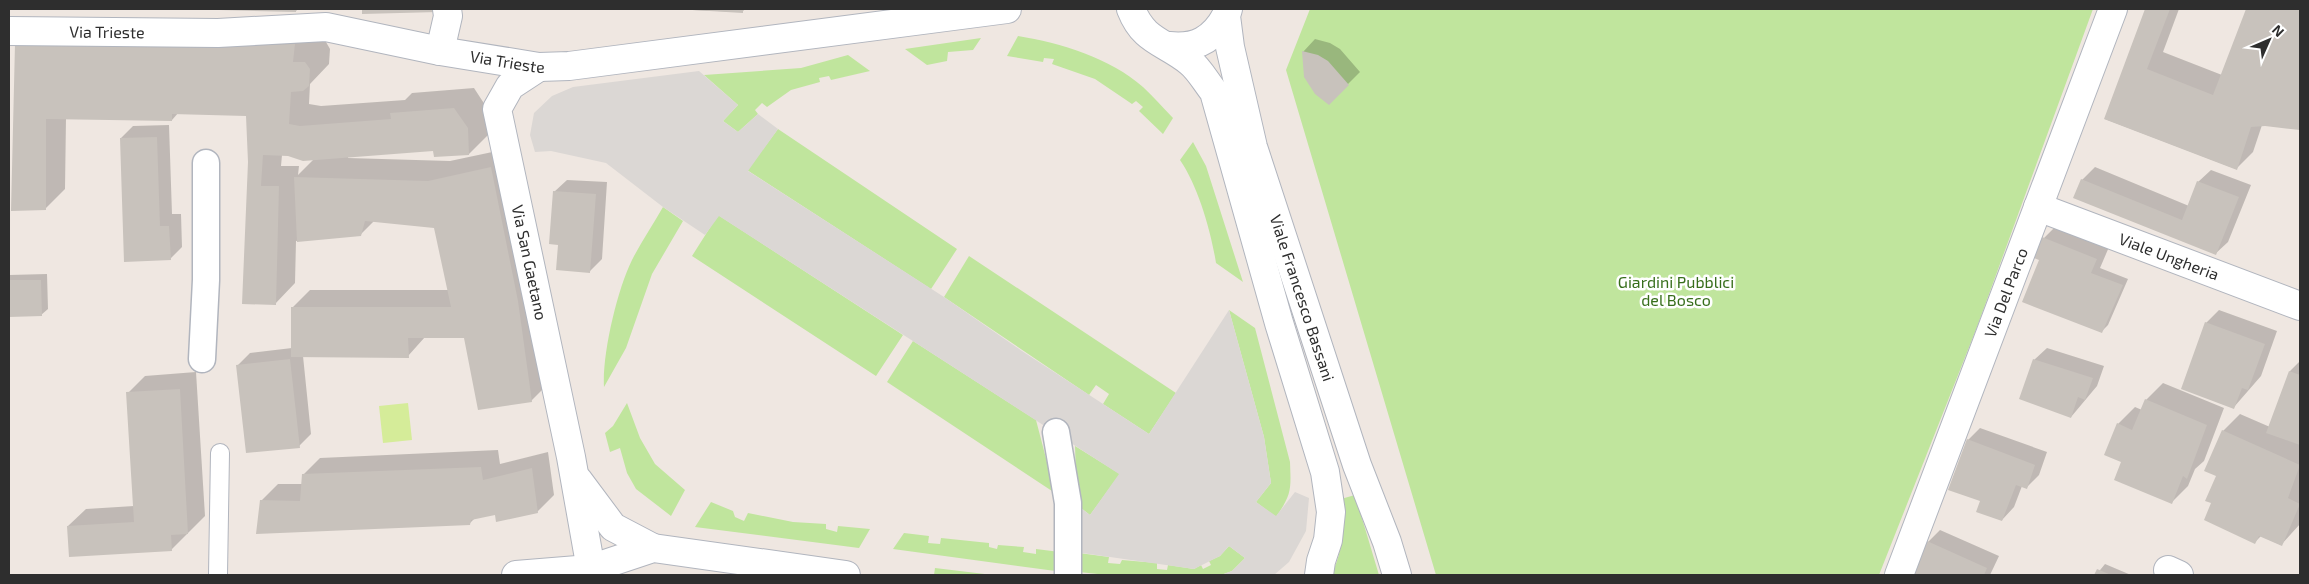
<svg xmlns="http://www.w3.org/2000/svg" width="2309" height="584" viewBox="0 0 2309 584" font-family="'Exo 2',sans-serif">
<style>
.green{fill:#c0e59d}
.pitch{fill:#d5ec99}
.plaza{fill:#dbd7d4}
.shadow{fill:#0003;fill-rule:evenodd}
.building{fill:#c8c2bc}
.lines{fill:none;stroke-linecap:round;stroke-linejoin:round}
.service-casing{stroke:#b1b5be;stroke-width:20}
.pedestrian-casing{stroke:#b1b5be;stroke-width:29}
.minor-casing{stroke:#b1b5be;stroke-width:30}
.tertiary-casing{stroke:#b1b5be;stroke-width:30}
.service{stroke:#fff;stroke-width:18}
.pedestrian{stroke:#fff;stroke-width:26}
.minor{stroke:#fff;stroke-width:28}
.tertiary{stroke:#fff;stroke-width:28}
.labels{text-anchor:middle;stroke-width:5;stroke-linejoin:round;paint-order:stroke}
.street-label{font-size:16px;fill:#2e2e2e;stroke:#fff}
.park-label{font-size:16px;fill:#376e1b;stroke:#fff}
</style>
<rect width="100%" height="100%" fill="#efe7e1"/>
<path class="green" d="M1310,9h783l-116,318 -98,248h-443l-150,-505z
M1018,36c43,7 92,22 125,51 11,10 20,21 30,31l-10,16 -24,-23 4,-4 -7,-6 -4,3 -37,-25 -43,-15 2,-5 -10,-1 -1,4 -36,-6z
M981,38l-8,12 -25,2 -1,9 -20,4 -22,-16z
M848,55l22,16 -39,9 -2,-4 -10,2 1,4 -29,8 -24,17 -5,-4 -7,7 3,4 -20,18 -15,-11 15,-16 -34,-30 97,-7z
M778,129l179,120 -26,40 -184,-119z
M1193,142l13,24 37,116 -27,-19c-5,-32 -18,-77 -36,-103z
M663,207l20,14 -31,53 -26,74 -22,39c-2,-32 13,-97 28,-127 9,-18 21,-35 31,-53z
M718,215l185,120 -27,41 -184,-120z
M969,256l207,137 -27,41 -46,-30 6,-10 -13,-9 -7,10 -145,-98z
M1229,310l26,18 35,134c1,27 2,32 -14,55l-20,-15 15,-19 -7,-46z
M913,341l123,79 19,73 -168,-111z
M627,403l13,35 15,26 30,26 -14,26 -35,-27 -9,-16 -7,-25 -10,4 -5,-19 8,-7z
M1075,446l45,28 -30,41 -13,-10z
M1355,495l24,80h-48c13,-25 13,-49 10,-76z
M711,502l22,9 2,6 9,4 4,-8 45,9 33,2v5l11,3 1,-6 32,3 -11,19 -164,-21z
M904,533l25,3 -1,7 12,1 1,-6 48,5v4l8,2 1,-4 26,2 -1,5 13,2v-5l24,3 3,20 -170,-23z
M1229,546l16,12 -13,13 -11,4h-114l-28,-3v-19l30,4 -1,6 12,1 2,-4 35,3v6l10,1 1,-5 26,4 7,-4 2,4 8,-4 -2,-4 11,-5z
M935,568l58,7h-59z"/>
<path class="pitch" d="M408,403l4,37 -29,3 -4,-37z"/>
<path class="plaza" d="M699,71l39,34 -15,16 15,11 20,-18 20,15 -30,42 196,126 78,54 127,83 80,-124 35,127 7,46 -15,19 20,14 19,-24 14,6 -3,33 -17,31 -15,13h-53l11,-4 13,-13 -16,-12 -9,10 -26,13 -126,-18 9,-46 13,10 29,-41 -400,-258 -14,19 -42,-28 -57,-44 -55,-12 -16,1 -5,-17 4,-22 18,-17 21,-9z"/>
<path class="shadow" d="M225,9h73l-2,2z
M363,9h76l-76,3z
M667,9h78l-3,3z
M2146,9h33l-16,43 59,23 26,-66h52v120l-38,-4 -9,27 -17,17 -131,-50z
M315,24l-2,18h13l4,7 -1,15 -19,20 -1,20 12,2 84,-6 7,-7 62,-5 13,20 2,26 -20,20 -35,-4 -86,6v2l102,3 61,-13 37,236 -17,17 -66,-64h-40l-17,19h-105l8,78 -12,12 -61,-81 12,-12 42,-5v-40l18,-18h139l-14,-63 -61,-6 -14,14 -64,6 -1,42 -20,21 -26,-142 -2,-47 -68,-3 -7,8 -106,-2 -1,71 -20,20 -29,-164zM282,155h6l26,4 -16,16 1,-9h-18z
M1315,39l15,4 10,6 20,23 -31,31 -26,-51z
M169,125l3,89h9l1,33 -12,12 -49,-121 12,-12z
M2095,167l94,39 9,-24 13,-12 40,15 -23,57 -13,12 -133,-74z
M567,180l40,2 -5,77 -13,13 -30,-28 -5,-52z
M2056,226l53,21 -9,21 28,11 -20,46 -7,7 -60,-72 3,-22z
M47,274l1,35 -7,6h-32v-40z
M2219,310l58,21 -16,45 -27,31 -28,-84z
M2047,348l57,18 -7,20 -26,31 -37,-57z
M2300,361v163l-19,21 -20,-9 -6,6 -42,-39 10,-72 17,-17 30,13 20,-56z
M196,372l9,144 -34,34 -103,-24 18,-17 48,-3 -6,-113 17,-17z
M2163,383l61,25 -20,53 -9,8 -7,17 -17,17 -48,-42 -5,-37 17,-17 7,3 4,-10z
M1980,428l67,24 -8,23 -13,13 -4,-2 -8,21 -12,13 -20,-19 -14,-61z
M498,450l2,14 48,-12 6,43 -17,17 -41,1 -21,5 -6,6 -208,-23 17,-17h24l1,-9 17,-17z
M1940,530l59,26 -9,19h-77l15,-33z
M2105,564l26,11h-35z"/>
<path class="building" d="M219,9h77v3l-77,-2z
M362,9h76v3l-76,2z
M676,9h67v4z
M2145,9h25l-23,60 66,26 33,-86h54v121l-35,-4 -14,1 -14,43 -133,-51z
M15,44l202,3 78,-3 -2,18h12l5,7 -1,17 -6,5 -12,1 -2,32 11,2 91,-7 -1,-6 64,-5 14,20 1,27 -35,2 -1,-6 -130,10 -15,-5 -25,-1 -2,31h18l-3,119 -34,-1 6,-142 -2,-46 -74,-2v7l-126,-2v91l-35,1z
M1302,51l16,4 10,6 21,24 -20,20 -14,-11 -11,-17z
M157,137l3,89h9l2,34 -47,2 -4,-124z
M491,167l27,134 14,101 -54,8 -14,-72h-56l1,20 -118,-1v-50h160l-17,-79 -69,-7 -4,15 -64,6 -3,-65 134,4z
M2081,179l101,41 15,-39 42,16 -23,58 -143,-57z
M553,191l43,3 -6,79 -34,-3 2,-25 -9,-1z
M2042,237l55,22 -6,14 32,12 -21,48 -80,-31 17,-42 -5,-2z
M9,280h32l1,36 -33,1z
M2205,322l60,22 -17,46 -6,-2 -8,21 -53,-20z
M290,359l10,89 -54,5 -10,-88z
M2033,359l60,19 -8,22 -7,-3 -7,21 -52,-19z
M2289,371l11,4v70l-34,-12z
M180,389l8,145 -17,1 1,16 -103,6 -2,-31 67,-4 -8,-130z
M2145,399l62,26 -20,54 -4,-3 -11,28 -58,-24 7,-18 -17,-7 13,-32 15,7z
M2222,430l78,35 -12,33 12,6 -18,42 -23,-10 -4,8 -51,-24 7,-17 -6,-2 11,-25 -12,-5z
M1967,439l68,26 -8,24 -11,-4 -14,36 -26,-9 4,-11 -32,-11z
M481,467l2,13 49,-12 6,45 -42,9 -1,-7 -24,5 -1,5 -214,9 4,-34 40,1 2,-27z
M1927,541l60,27 -3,7h-72z
M2097,569l14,6h-17z"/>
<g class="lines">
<defs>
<path id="service" d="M218,575l2,-122"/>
<path id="pedestrian" d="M202,359l4,-79v-117
M1056,432l12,71v72"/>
<g id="minor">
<path id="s1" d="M9,31l209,2 108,-6 114,24 99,16 30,-1 438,-57"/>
<path d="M440,51l8,-35 -1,-7"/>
<path id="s2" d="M539,67l-29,19 -13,23 74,348 21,118"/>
<path id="s3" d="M2038,207l262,99"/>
<path d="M578,480l35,47 40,21"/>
<path d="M2168,570l11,5"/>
<path d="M516,575l74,-6 63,-21 193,27"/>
<path id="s4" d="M1899,575l214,-566"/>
</g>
<g id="tertiary">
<path d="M1131,9c13,33 33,32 59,53 9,7 16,20 24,30l65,231 46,149 6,40 -3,28 -7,21 -2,14"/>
<path id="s5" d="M1228,9l-2,7 4,31 23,100 104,318 30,77 10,33"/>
<path d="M1169,46c26,3 44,-6 57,-30"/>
</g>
</defs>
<use href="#service" class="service-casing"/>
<use href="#pedestrian" class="pedestrian-casing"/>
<use href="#minor" class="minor-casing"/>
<use href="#tertiary" class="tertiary-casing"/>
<use href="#service" class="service"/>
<use href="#pedestrian" class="pedestrian"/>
<use href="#minor" class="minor"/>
<use href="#tertiary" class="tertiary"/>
</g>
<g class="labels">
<g class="street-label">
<text dy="6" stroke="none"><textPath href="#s1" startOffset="98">Via Trieste</textPath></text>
<text dy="6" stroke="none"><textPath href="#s1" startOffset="502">Via Trieste</textPath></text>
<text dy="6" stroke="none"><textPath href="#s3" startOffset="140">Viale Ungheria</textPath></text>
<text dy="6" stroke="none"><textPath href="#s2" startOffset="218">Via San Gaetano</textPath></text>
<text dy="6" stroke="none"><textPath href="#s4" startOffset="302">Via Del Parco</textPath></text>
<text dy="6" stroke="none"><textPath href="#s5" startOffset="300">Viale Francesco Bassani</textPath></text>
</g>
<g class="park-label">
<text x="1676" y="288">Giardini Pubblici<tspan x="1676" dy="18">del Bosco</tspan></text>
</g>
</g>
<rect width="2309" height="584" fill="none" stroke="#2e2e2e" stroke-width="20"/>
<g transform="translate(2269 40) rotate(45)" stroke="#ffffff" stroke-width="4" paint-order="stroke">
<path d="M0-4L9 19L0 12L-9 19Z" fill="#2e2e2e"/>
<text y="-8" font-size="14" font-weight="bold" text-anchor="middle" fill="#2e2e2e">N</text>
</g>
</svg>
